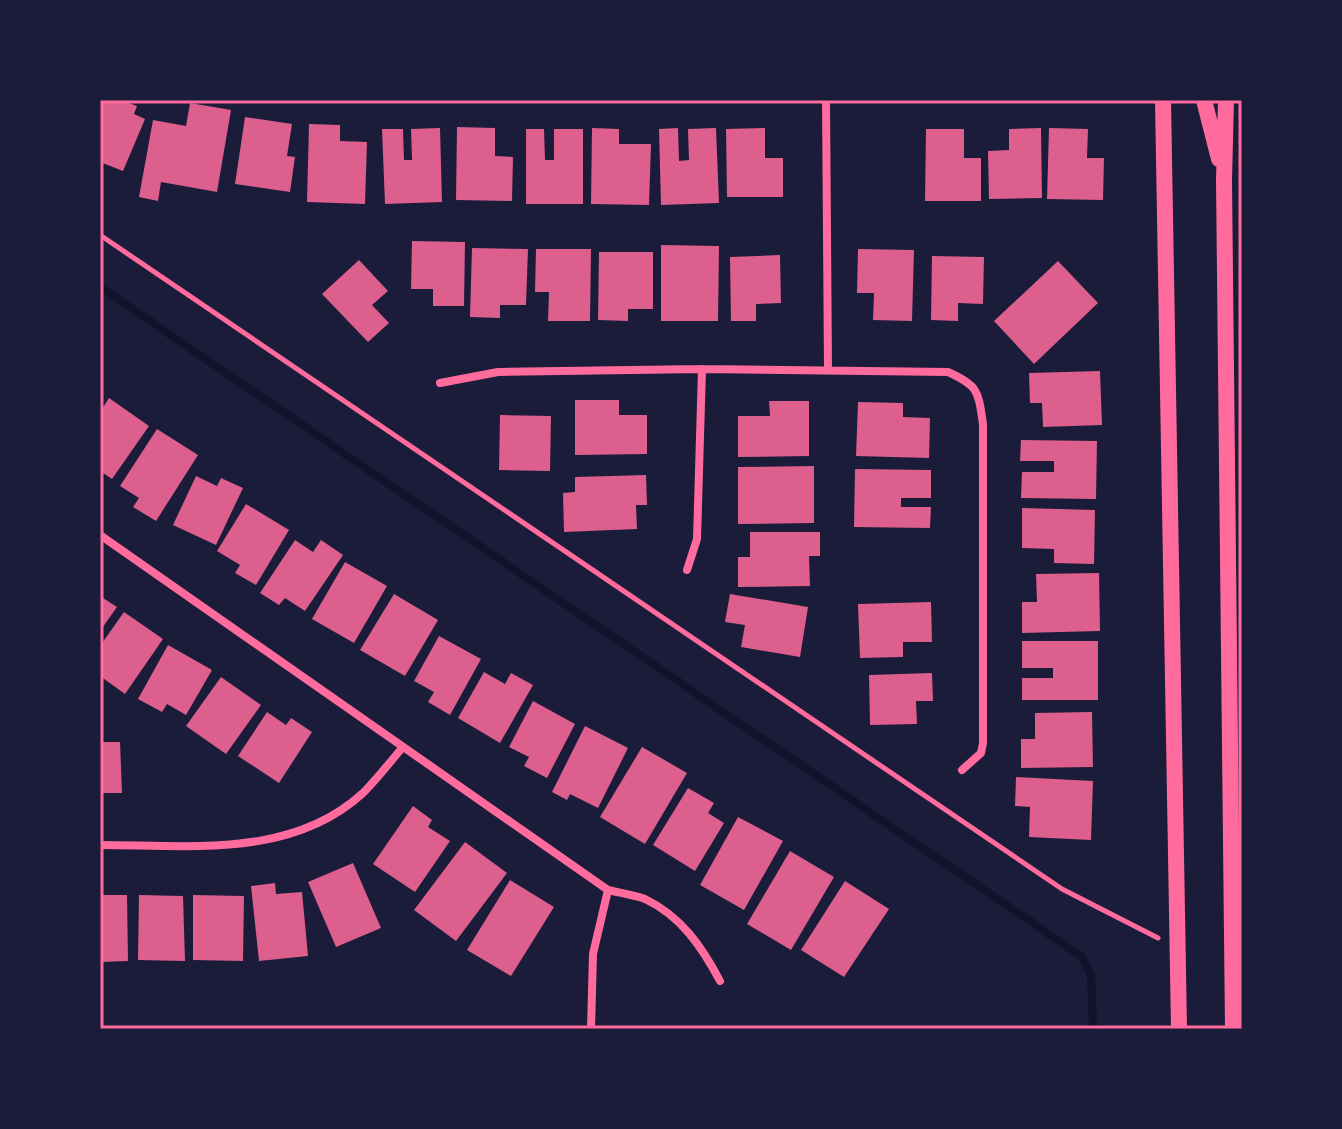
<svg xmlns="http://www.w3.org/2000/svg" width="1342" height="1129" viewBox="0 0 1342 1129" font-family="Helvetica,sans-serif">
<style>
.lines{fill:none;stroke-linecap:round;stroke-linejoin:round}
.stream{stroke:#12122b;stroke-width:8}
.building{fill:#dd5f8e}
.path{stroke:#ff6b9d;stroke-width:5}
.minor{stroke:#ff6b9d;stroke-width:8}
.secondary{stroke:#ff6b9d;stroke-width:16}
.neatline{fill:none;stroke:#ff6b9d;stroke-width:3}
</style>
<rect width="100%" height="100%" fill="#1b1b3a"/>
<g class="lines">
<path class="stream" d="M100,287l981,669 10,19 2,54"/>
</g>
<path class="building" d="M100,100h21l16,6 -3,8 11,5 -22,52 -23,-9z
M190,103l41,7 -14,82 -56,-10 -3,19 -19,-4 14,-77 33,6z
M245,117l47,7 -5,32 8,1 -5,35 -55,-8z
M309,124l31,1v16l27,1 -2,62 -58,-2z
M457,127l38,1v28l18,1 -1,44 -56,-1z
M440,128l2,74 -57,2 -3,-75h21l1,31h8l-1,-31z
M592,128l27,1v15h32l-2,61 -58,-1z
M678,128l1,33 10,-1 -1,-31 28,-1 3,75 -58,2 -2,-76z
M765,128v30h18v39h-56l-1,-68z
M1041,128l1,70 -53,1 -1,-48 21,-1v-21z
M1049,128l39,1 -1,29h17l-1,42 -56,-1z
M526,129h18l1,31h9v-31h29v75h-57z
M926,129h38v29h17v43h-56z
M412,241l53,1 -1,64h-31v-17h-22z
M661,245l58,1 -1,75h-57z
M472,248l56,1 -2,56h-26v13l-30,-1z
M536,249h55l-1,72h-42l1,-29h-14z
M858,249l56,1 -2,71 -39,-1 1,-27h-17z
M599,252h54v57h-25v12l-30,-1z
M780,255l1,48 -25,1v17h-25l-1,-64z
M932,256l52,1 -1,47 -25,-1v18l-27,-1z
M359,260l29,31 -16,14 17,18 -21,19 -46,-48z
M1058,261l40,42 -64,61 -40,-43z
M1100,371l2,54 -59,2 -1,-24h-12l-1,-30z
M109,398l40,28 -37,53 -12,-8v-59z
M575,400h44v15h28v39l-72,1z
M769,401h40v55l-71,1v-41h32z
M858,402l45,1v14l27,1 -1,40 -73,-2z
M500,415l51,1 -1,55 -51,-1z
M157,429l41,26 -42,66 -23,-14 6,-9 -19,-12z
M1021,440l76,1 -1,58 -75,-1 1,-26h32v-11h-34z
M814,466v57l-76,1v-57z
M855,469l76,1v28h-30v9h30l-1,21 -76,-1z
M646,475l1,30h-11l1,24 -73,3 -1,-39 12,-1v-15z
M196,476l21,10 4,-8 22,10 -27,57 -43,-20z
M246,504l43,26 -33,55 -21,-12 5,-8 -23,-14z
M1022,508l73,2 -1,54 -40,-1v-14l-32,-1z
M750,532h70v24h-11l1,30 -72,1v-30h12z
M295,540l18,12 8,-12 22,15 -38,56 -20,-13 -6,7 -19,-12z
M345,562l42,24 -33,57 -42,-24z
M1099,573l1,58 -78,2v-31h15l-1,-28z
M394,594l44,26 -33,56 -45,-26z
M730,594l78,13 -8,50 -59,-10 4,-22 -20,-3z
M100,596l17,11 -17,24z
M931,602l1,40h-29v15l-43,1 -2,-54z
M124,612l39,27 -38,55 -25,-18v-30z
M439,636l42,23 -31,56 -22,-13 6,-10 -20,-11z
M1022,641h76v59h-76v-22h31v-10h-31z
M168,645l44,25 -26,45 -19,-11 -5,8 -24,-13z
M484,672l21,12 6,-11 22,12 -33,58 -42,-25z
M932,673l1,28h-17l1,23 -47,1 -1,-50z
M221,677l40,28 -35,49 -40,-28z
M533,701l42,23 -28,54 -23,-12 5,-9 -20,-10z
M267,712l19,13 5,-7 21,14 -33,51 -41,-27z
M1092,712l1,55 -72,1v-29h14v-26z
M585,726l43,22 -30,60 -28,-14 -3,6 -15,-8z
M100,742h20l2,51h-22z
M642,747l45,26 -42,71 -45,-27z
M1016,777l77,4 -2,59 -62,-3 1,-30 -15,-1z
M688,788l26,15 -6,10 16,10 -29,48 -42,-26z
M413,806l19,14 -4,7 22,14 -35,51 -42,-28z
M738,817l45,24 -39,69 -44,-25z
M465,842l42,31 -51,68 -42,-31z
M790,851l44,26 -43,73 -44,-26z
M353,863l28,65 -45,19 -28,-65z
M510,880l44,27 -43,69 -44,-26z
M845,881l44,28 -45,68 -43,-27z
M275,883l1,11 26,-2 6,64 -49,5 -8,-75z
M100,895h27l1,66 -28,1z
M139,895l44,1 2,65 -47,-1z
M193,895l51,1 -1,65 -50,-1z"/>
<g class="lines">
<path class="path" d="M100,235l962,654 96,49"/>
<path class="minor" d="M826,100l2,269
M440,383l58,-11 204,-3 246,3c31,14 30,19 35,52v319l-2,10 -19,17
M100,535l508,355c12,3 26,5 37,9 36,17 57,48 75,82
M687,570l10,-31 5,-170
M100,845c89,0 191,14 263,-52 14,-14 27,-31 40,-46
M591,1029l2,-75 15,-64"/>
<path class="secondary" d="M1163,100l16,929
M1204,100l15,59
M1226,100l-2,80 9,849"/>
</g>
<rect width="1342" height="1129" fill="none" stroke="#1b1b3a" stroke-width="204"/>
<rect x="102" y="102" width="1138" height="925" class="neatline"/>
</svg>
